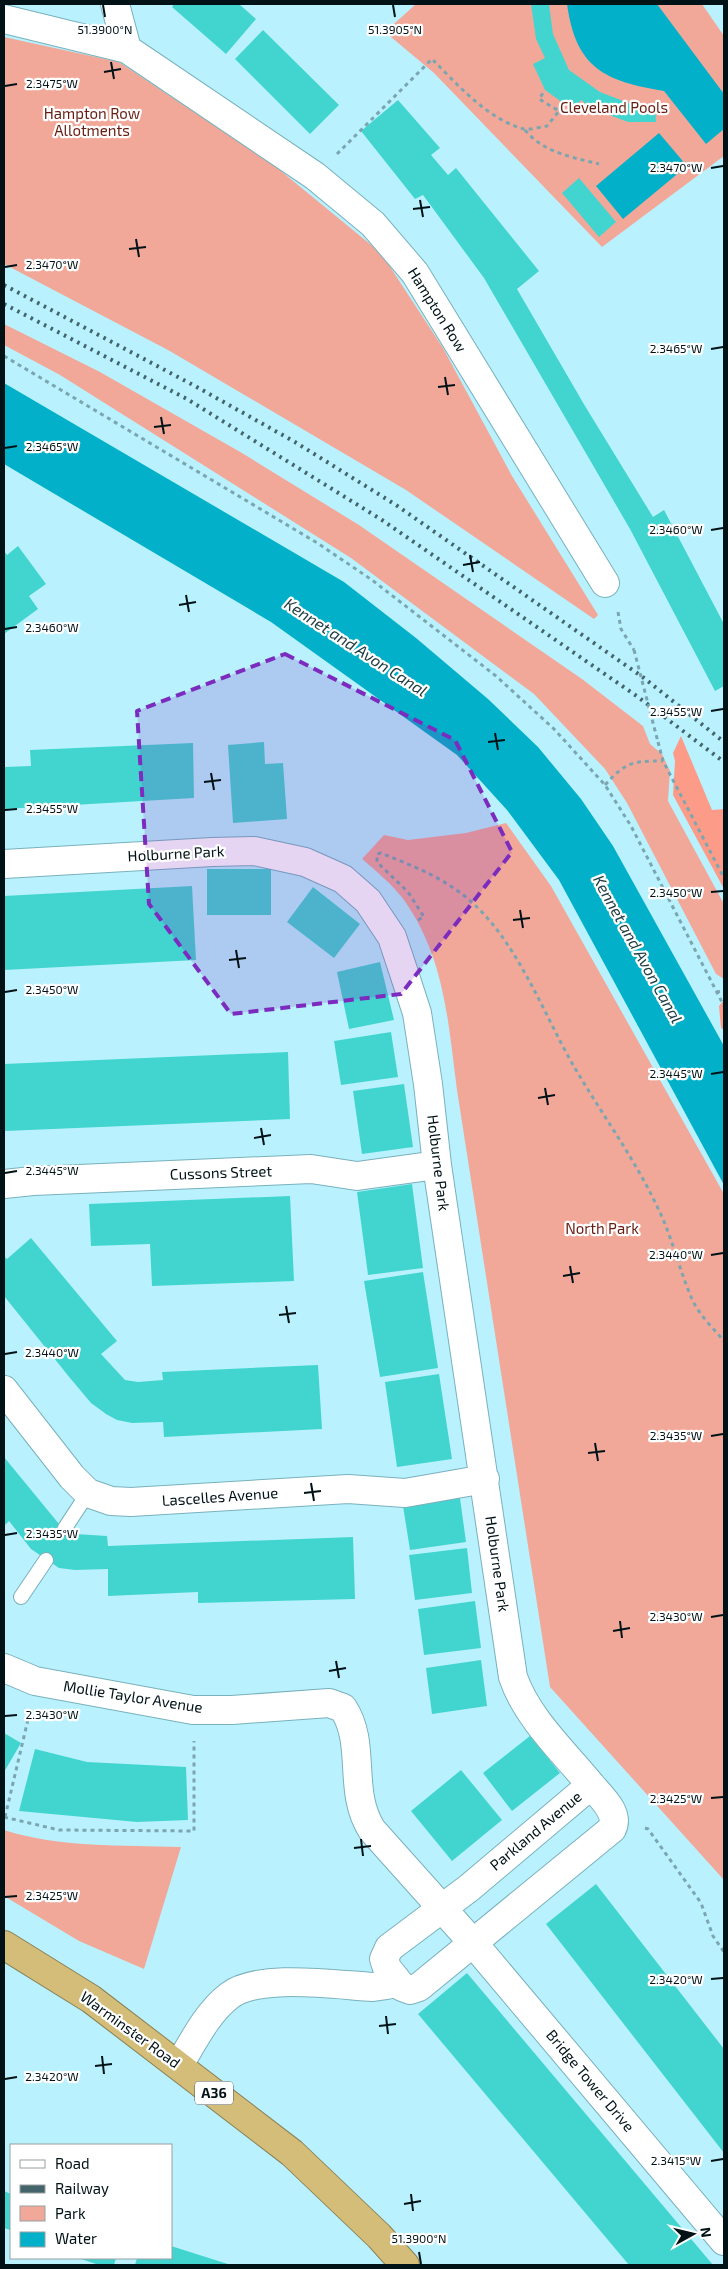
<svg xmlns="http://www.w3.org/2000/svg" width="728" height="2269" viewBox="0 0 728 2269" font-family="'Exo 2',sans-serif">
<style>
.green{fill:#f2a899}
.forest{fill:#fd9b89}
.water{fill:#02b1c9}
.building{fill:#42d5d0}
.lines{fill:none;stroke-linecap:round;stroke-linejoin:round}
.lane-casing{stroke:#79b1bc;stroke-width:16}
.street-casing{stroke:#79b1bc;stroke-width:30}
.highway-casing{stroke:#8a8156;stroke-width:30}
.path{stroke:#7ba6b0;stroke-width:3;stroke-dasharray:4 4;stroke-linecap:butt}
.lane{stroke:#fff;stroke-width:14}
.street{stroke:#fff;stroke-width:28}
.highway{stroke:#d4bd78;stroke-width:28}
.rail{stroke:#44646b;stroke-width:4;stroke-dasharray:2.5 5;stroke-linecap:butt}
.path-bridge{stroke:#7ba6b0;stroke-width:3;stroke-dasharray:4 4;stroke-linecap:butt}
.marked{fill:#7b2cbf;fill-opacity:0.2;stroke:#7b2cbf;stroke-width:4;stroke-dasharray:10 6;stroke-linejoin:round}
.ticks{fill:none;stroke:#001216;stroke-width:2}
.labels{text-anchor:middle;stroke-width:4.5;stroke-linejoin:round;paint-order:stroke}
.shield{fill:#fff;stroke:#4c595c;stroke-width:1}
.shield-label{font-size:14px;font-weight:bold;fill:#001216}
.park-label{font-size:15px;fill:#671c11;stroke:#fff}
.street-label{font-size:15px;fill:#001216;stroke:#fff}
.water-label{font-size:16px;font-style:italic;fill:#213e44;stroke:#fff}
.ticks-label{font-size:12px;text-anchor:middle;fill:#001216;stroke:#fff;stroke-width:4.5;stroke-linejoin:round;paint-order:stroke}
</style>
<rect width="100%" height="100%" fill="#b9f2fe"/>
<path class="green" d="M416,4h286l22,32v120l-122,91 -168,-174 -49,-41z
M4,37l115,25 157,105 105,86 62,95 69,128 86,139 -4,4 -188,-129 -238,-140 -164,-86z
M4,324l96,48 142,81 117,72 223,154 61,47 7,18 12,10 8,17 -2,30 56,103v75l-8,-5 -89,-171 -22,-34 -71,-75 -183,-136 -291,-183 -56,-30z
M506,823l45,63 173,308v686l-174,-193 -93,-597c-9,-68 -12,-132 -53,-190 -11,-15 -28,-29 -42,-41l22,-24 24,5 58,-7z
M4,1830c56,18 118,15 177,17l-37,122 -65,-28 -75,-45z"/>
<path class="forest" d="M681,736l31,74 12,-1v80l-51,-94 2,-34 -2,-8z
M724,1000v30l-3,-2 -2,-22z"/>
<path class="water" d="M567,4h90l67,90v35l-18,15 -42,-53c-60,-10 -88,-23 -97,-87z
M659,133l28,33 -64,53 -27,-33z
M4,383l340,199 72,56 72,61 50,48 43,52 32,47 111,200v139l-165,-305 -52,-70 -50,-55 -186,-133 -267,-158z"/>
<path class="building" d="M174,4h65l17,15 -30,35 -54,-47z
M531,4h18l4,30 16,36 31,22 31,12h24l1,18h-28l-37,-14 -10,-8 -8,10 -28,-20 -12,-26 12,-6 -9,-19z
M263,30l76,75 -29,29 -75,-75z
M398,100l42,48 -9,7 17,20 8,-7 83,103 -22,18 68,117 68,111 11,-7 60,114v62l-9,5 -85,-162 -146,-251 -61,-83 -8,4 -54,-68z
M579,178l37,44 -17,15 -37,-44z
M18,546l28,38 -17,12 9,13 -34,25v-83l3,4z
M264,742l1,22 18,-1 4,56 -54,4 -5,-78z
M193,743l1,55 -190,11v-42l27,-1 -1,-16z
M207,869h64v46h-64z
M192,886l4,74 -192,10v-74z
M313,887l47,37 -26,34 -47,-36z
M380,962l14,58 -45,9 -12,-57z
M391,1032l7,45 -57,8 -7,-44z
M288,1052l2,67 -285,12 -1,-67z
M404,1084l9,63 -51,7 -9,-63z
M412,1184l11,84 -55,7 -11,-83z
M290,1196l4,85 -142,5 -2,-42 -59,2 -2,-42z
M31,1238l86,103 -16,13 24,26 13,2 25,-2 -1,-8 156,-7 4,64 -158,8 -1,-15 -31,1 -15,-3 -11,-6 -15,-11 -21,-25 -66,-82v-40l3,3z
M423,1272l15,96 -58,9 -16,-96z
M439,1374l13,85 -55,8 -12,-85z
M4,1457l55,67 16,10 32,2 1,10 245,-9 2,62 -157,4v-11l-90,4v-27l-33,1 -16,-2 -28,-19 -22,-28 -5,5z
M460,1498l6,44 -56,8 -7,-44z
M467,1548l5,45 -57,7 -6,-45z
M475,1601l6,47 -57,7 -6,-46z
M481,1660l6,46 -55,8 -6,-46z
M4,1733l17,10 -17,29z
M530,1736l30,37 -48,38 -29,-38z
M35,1749l52,13 99,5 2,53 -51,2 -118,-11z
M461,1770l41,50 -50,41 -41,-50z
M596,1884l128,165v104l-178,-229z
M467,1973l246,292h-84l-211,-251z
M4,2191l7,3 -1,36 -6,-2z
M171,2246l60,19h-96l2,-7h34z
M78,2258h38l-2,7h-15z"/>
<g class="lines">
<defs>
<path id="lane" d="M65,1528l23,-35
M21,1597l25,-37"/>
<path id="street" d="M115,4l12,45
M4,19l123,30 188,127 58,48 42,49 190,310
M4,864l208,-12 42,-1 51,11 38,17 25,22 24,36 11,33 14,43 11,71 9,81 76,512c14,41 51,75 78,108
M4,1184l29,-3 278,-12 46,7 80,-11
M4,1390l68,87 16,16 23,8 20,1 217,-13 57,4 80,-14
M4,1668l31,13 158,29h39l97,-7 14,5c24,36 4,83 29,122l102,114 250,297
M591,1785c10,12 29,28 21,44l-193,158 -9,3 -8,-3 -15,-19 -3,-9 5,-11 80,-60z
M179,2065c14,-23 28,-52 50,-69 29,-23 107,-11 144,-9l14,-2 9,-6"/>
<path id="highway" d="M4,1945l87,54 201,154 87,83 26,29"/>
</defs>
<use href="#lane" class="lane-casing"/>
<use href="#street" class="street-casing"/>
<use href="#highway" class="highway-casing"/>
<path class="path" d="M525,130c19,23 47,27 74,34
M337,154l95,-95c25,25 55,60 92,70 6,1 16,-2 23,-3l12,-15 -20,-12 6,-9
M4,356l315,188 53,36 124,96 58,53 51,56 26,41 93,180
M618,612l3,17 13,21
M658,742l5,19 61,117
M605,785c21,-23 27,-24 58,-24
M418,920l6,-3 -16,-25 -31,-30v-8l4,-1c24,10 49,19 71,34 61,39 89,124 124,183 29,49 63,95 86,147 12,27 18,55 30,82 7,16 21,29 32,42
M716,992l8,-1
M4,1817l55,13 135,1v-90
M5,1817l25,-106
M645,1828l3,1 53,74 12,33 11,16"/>
<use href="#lane" class="lane"/>
<use href="#street" class="street"/>
<use href="#highway" class="highway"/>
<path class="rail" d="M4,285l191,101 100,56 101,63 248,173 80,64
M4,304l183,95 195,121 256,177 86,65"/>
<path class="path-bridge" d="M634,650l24,92"/>
</g>
<path class="marked" d="M285,654l170,86 57,112 -111,142 -170,20 -82,-110 -12,-193z"/>
<path class="ticks" d="M103,5l2,12M393,5l2,12M111,62l3,17M104,72l17,-3M5,86l12,-2M711,168l12,-2M420,200l3,17M413,209l17,-2M136,239l3,18M129,249l17,-2M5,267l12,-2M711,349l12,-2M445,377l3,18M438,387l17,-2M161,417l3,17M154,427l17,-2M5,448l12,-2M711,530l12,-2M470,555l3,17M463,565l17,-3M186,595l3,17M179,605l17,-3M5,629l12,-2M711,711l12,-2M495,733l3,17M488,742l17,-2M211,773l3,17M204,782l17,-2M5,810l12,-1M711,892l12,-1M520,910l3,18M513,920l17,-2M236,950l3,18M229,960l17,-2M5,992l12,-2M711,1074l12,-2M545,1088l3,17M538,1098l17,-3M261,1128l3,17M254,1138l17,-3M5,1173l12,-2M711,1255l12,-2M570,1266l3,17M563,1276l17,-3M286,1306l3,17M279,1315l17,-2M5,1354l12,-2M711,1436l12,-2M595,1443l3,18M588,1453l17,-2M311,1483l3,18M304,1493l17,-2M5,1535l12,-2M711,1617l12,-2M620,1621l2,17M613,1631l17,-3M336,1661l3,17M329,1671l17,-3M5,1716l12,-1M711,1798l12,-1M361,1839l2,17M354,1848l17,-2M5,1897l12,-1M711,1979l12,-1M386,2016l2,18M379,2026l17,-2M102,2056l2,18M95,2066l17,-2M5,2079l12,-2M711,2161l12,-2M411,2194l2,17M404,2204l17,-3M419,2252l2,12"/>
<g class="labels">
<rect class="shield" x="195" y="2081.5" width="38" height="23" rx="4"/>
<g class="shield-label">
<text x="214" y="2098">A36</text>
</g>
<g class="park-label">
<text x="614" y="113">Cleveland Pools</text>
<text x="92" y="119">Hampton Row<tspan x="92" dy="17">Allotments</tspan></text>
<text x="602" y="1234">North Park</text>
</g>
<g class="street-label">
<text transform="translate(437 310) rotate(58)" y="5">Hampton Row</text>
<text transform="translate(176 854) rotate(-3)" y="5">Holburne Park</text>
<text transform="translate(438 1163) rotate(83)" y="5">Holburne Park</text>
<text transform="translate(221 1173) rotate(-2)" y="5">Cussons Street</text>
<text transform="translate(220 1497) rotate(-4)" y="5">Lascelles Avenue</text>
<text transform="translate(497 1564) rotate(82)" y="5">Holburne Park</text>
<text transform="translate(133 1697) rotate(9)" y="5">Mollie Taylor Avenue</text>
<text transform="translate(536 1831) rotate(-40)" y="5">Parkland Avenue</text>
<text transform="translate(130 2030) rotate(36)" y="5">Warminster Road</text>
<text transform="translate(590 2081) rotate(50)" y="5">Bridge Tower Drive</text>
</g>
<g class="water-label">
<text transform="translate(356 647) rotate(33)" y="6">Kennet and Avon Canal</text>
<text transform="translate(638 949) rotate(61)" y="6">Kennet and Avon Canal</text>
</g>
</g>
<g class="ticks-label">
<text x="105" y="34">51.3900°N</text>
<text x="395" y="34">51.3905°N</text>
<text x="52" y="88">2.3475°W</text>
<text x="676" y="172">2.3470°W</text>
<text x="52" y="269">2.3470°W</text>
<text x="676" y="353">2.3465°W</text>
<text x="52" y="451">2.3465°W</text>
<text x="676" y="534">2.3460°W</text>
<text x="52" y="632">2.3460°W</text>
<text x="676" y="716">2.3455°W</text>
<text x="52" y="813">2.3455°W</text>
<text x="676" y="897">2.3450°W</text>
<text x="52" y="994">2.3450°W</text>
<text x="676" y="1078">2.3445°W</text>
<text x="52" y="1175">2.3445°W</text>
<text x="676" y="1259">2.3440°W</text>
<text x="52" y="1357">2.3440°W</text>
<text x="676" y="1440">2.3435°W</text>
<text x="52" y="1538">2.3435°W</text>
<text x="676" y="1621">2.3430°W</text>
<text x="52" y="1719">2.3430°W</text>
<text x="676" y="1803">2.3425°W</text>
<text x="52" y="1900">2.3425°W</text>
<text x="676" y="1984">2.3420°W</text>
<text x="52" y="2081">2.3420°W</text>
<text x="676" y="2165">2.3415°W</text>
<text x="419" y="2243">51.3900°N</text>
</g>
<rect width="728" height="2269" fill="none" stroke="#001216" stroke-width="10"/>
<rect x="10" y="2144" width="162" height="115" fill="#ffffff" stroke="#99a0a2"/>
<rect x="20" y="2160" width="25" height="8" fill="#ffffff" stroke="#99a0a2"/>
<text x="55" y="2169" font-size="15" fill="#001216">Road</text>
<rect x="20" y="2185" width="25" height="8" fill="#44646b" stroke="#99a0a2"/>
<text x="55" y="2194" font-size="15" fill="#001216">Railway</text>
<rect x="20" y="2206" width="25" height="15" fill="#f2a899" stroke="#99a0a2"/>
<text x="55" y="2219" font-size="15" fill="#001216">Park</text>
<rect x="20" y="2232" width="25" height="15" fill="#02b1c9" stroke="#99a0a2"/>
<text x="55" y="2244" font-size="15" fill="#001216">Water</text>
<g transform="translate(693 2234) rotate(82)" stroke="#ffffff" stroke-width="4" paint-order="stroke">
<path d="M0-4L9 19L0 12L-9 19Z" fill="#001216"/>
<text y="-8" font-size="14" font-weight="bold" text-anchor="middle" fill="#001216">N</text>
</g>
</svg>
